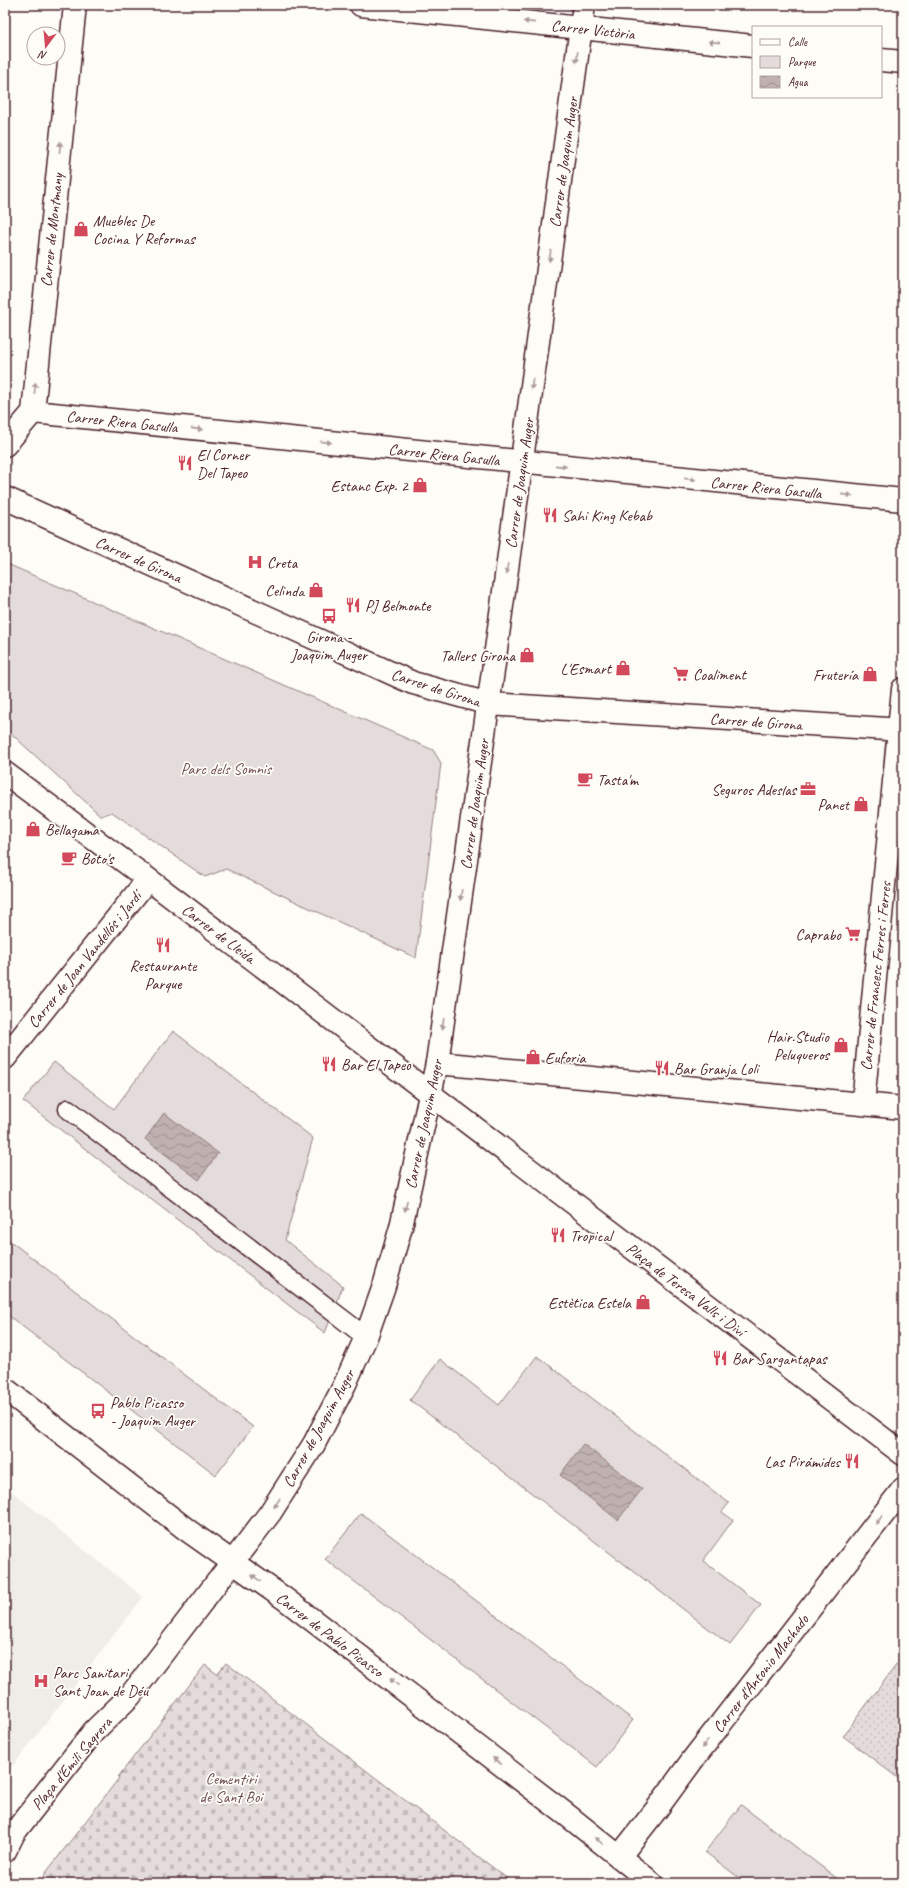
<svg xmlns="http://www.w3.org/2000/svg" width="908" height="1888" viewBox="0 0 908 1888" font-family="Caveat,sans-serif">
<style>
.built{fill:#f0ece8}
.green{fill:#e3dcda;stroke:#967e82}
.cemetery{fill:url(#cemetery-stones);stroke:#967e82}
.garden{fill:url(#garden-dots);stroke:#967e82}
.water{fill:url(#water-waves);stroke:#91777b}
.lines{fill:none;stroke-linecap:round;stroke-linejoin:round}
.service-casing{stroke:#4a1f2b;stroke-width:21}
.pedestrian-casing{stroke:#4a1f2b;stroke-width:25}
.minor-casing{stroke:#4a1f2b;stroke-width:25}
.service{stroke:#fdfcf7;stroke-width:18}
.pedestrian{stroke:#fdfcf7;stroke-width:22}
.minor{stroke:#fdfcf7;stroke-width:22}
.oneway{fill:#ac999b}
.labels{text-anchor:middle;stroke-width:3.5;stroke-linejoin:round;paint-order:stroke}
.street-label{font-size:16px;fill:#4a1f2b;stroke:#fdfcf7}
.poi-label{font-size:16px;fill:#4a1f2b;stroke:#fdfcf7;text-anchor:start}
.park-label{font-size:16px;fill:#704e57;stroke:#fdfcf7}
</style>
<defs>
<pattern id="cemetery-stones" width="16" height="16" patternUnits="userSpaceOnUse"><rect width="16" height="16" fill="#e3dcda"/><path d="M2 7V4a2 2 0 0 1 4 0v3zM10 15v-3a2 2 0 0 1 4 0v3z" fill="#c4bcbb"/></pattern>
<pattern id="garden-dots" width="8" height="8" patternUnits="userSpaceOnUse"><rect width="8" height="8" fill="#e3dcda"/><path d="M2 2h.1M6 6h.1" fill="none" stroke="#c4bcbb" stroke-width="1.8" stroke-linecap="round"/></pattern>
<pattern id="water-waves" width="16" height="10" patternUnits="userSpaceOnUse"><rect width="16" height="10" fill="#c0b1b1"/><path d="M0 5q4-4 8 0t8 0" fill="none" stroke="#9e8f90"/></pattern>
</defs>
<rect width="100%" height="100%" fill="#fdfcf7"/>
<filter id="ink" filterUnits="userSpaceOnUse"><feTurbulence type="fractalNoise" baseFrequency=".025" numOctaves="2"/><feDisplacementMap in="SourceGraphic" scale="8" xChannelSelector="R" yChannelSelector="G"/><feConvolveMatrix kernelMatrix="1 2 1 2 8 2 1 2 1" color-interpolation-filters="sRGB"/></filter>
<g filter="url(#ink)">
<path class="built" d="M5,1486l138,111 -131,170 -2,-1 -5,6z"/>
<path class="green" d="M5,563l428,187 8,13 -25,195 -190,-89 -21,8 -93,-65 -11,4 -96,-88z
M173,1031l140,107 -28,102 58,46 -18,47 -302,-232 31,-39 60,47z
M5,1237l248,190 -37,48 -211,-162z
M537,1356l192,147 -7,9 11,8 -30,41 58,44 -31,40 -320,-245 30,-41 59,46z
M361,1513l272,207 -36,47 -272,-208z
M741,1805l102,78h-97l-41,-31z"/>
<path class="cemetery" d="M226,1663l287,220h-470l2,-9 74,-96 -1,-1 87,-112 12,9z"/>
<path class="garden" d="M903,1656v126l-60,-46z"/>
<path class="water" d="M164,1113l54,40 -19,27 -54,-41z
M583,1444l59,45 -24,31 -58,-45z"/>
<g class="lines">
<defs>
<path id="service" d="M68,1109l298,228"/>
<path id="pedestrian" d="M5,773l143,106 755,575
M5,1058l143,-179
M437,1063l466,45
M863,1104l36,-375"/>
<path id="minor" d="M361,5l392,41
M881,60l22,2
M33,412l870,88
M5,445l28,-33 42,-407
M5,498l408,185 76,21 414,26
M899,729l4,-40
M5,1389l182,141 98,69 282,216 85,68
M5,1851l9,-18 80,-102 36,-35 140,-183 44,-69 31,-60 21,-47 18,-51 17,-59 36,-164 58,-406 89,-652
M619,1857l37,-47 38,-52 209,-269"/>
</defs>
<use href="#service" class="service-casing"/>
<use href="#pedestrian" class="pedestrian-casing"/>
<use href="#minor" class="minor-casing"/>
<use href="#service" class="service"/>
<use href="#pedestrian" class="pedestrian"/>
<use href="#minor" class="minor"/>
</g>
<defs><path id="oneway-solid" d="M-6-.8H1V-3.2L6.5 0L1 3.2V.8H-6Z"/></defs>
<g class="oneway">
<use href="#oneway-solid" transform="translate(529 22) rotate(-174)"/>
<use href="#oneway-solid" transform="translate(714 42) rotate(-174)"/>
<use href="#oneway-solid" transform="translate(577 57) rotate(98)"/>
<use href="#oneway-solid" transform="translate(60 147) rotate(-84)"/>
<use href="#oneway-solid" transform="translate(550 256) rotate(98)"/>
<use href="#oneway-solid" transform="translate(532 384) rotate(98)"/>
<use href="#oneway-solid" transform="translate(35 388) rotate(-84)"/>
<use href="#oneway-solid" transform="translate(197 429) rotate(6)"/>
<use href="#oneway-solid" transform="translate(326 442) rotate(6)"/>
<use href="#oneway-solid" transform="translate(561 466) rotate(6)"/>
<use href="#oneway-solid" transform="translate(690 479) rotate(6)"/>
<use href="#oneway-solid" transform="translate(847 495) rotate(6)"/>
<use href="#oneway-solid" transform="translate(507 569) rotate(98)"/>
<use href="#oneway-solid" transform="translate(461 895) rotate(98)"/>
<use href="#oneway-solid" transform="translate(443 1024) rotate(98)"/>
<use href="#oneway-solid" transform="translate(406 1206) rotate(103)"/>
<use href="#oneway-solid" transform="translate(277 1503) rotate(122)"/>
<use href="#oneway-solid" transform="translate(879 1520) rotate(128)"/>
<use href="#oneway-solid" transform="translate(256 1578) rotate(-144)"/>
<use href="#oneway-solid" transform="translate(394 1682) rotate(-142)"/>
<use href="#oneway-solid" transform="translate(705 1744) rotate(128)"/>
<use href="#oneway-solid" transform="translate(497 1761) rotate(-142)"/>
<use href="#oneway-solid" transform="translate(599 1841) rotate(-141)"/>
</g>
</g>
<defs>
<symbol id="shop-bare" viewBox="-9 -9 18 18"><path d="M-5-2.5h2.3a2.7 3.5 0 0 1 5.4 0H5L5.5 6h-11ZM-1.5-2.5h3a1.5 2.3 0 0 0-3 0Z" fill="#d1495b" stroke="#fdfcf7" stroke-width="2.5" paint-order="stroke"/></symbol>
<symbol id="restaurant-bare" viewBox="-9 -9 18 18"><path d="M-5-6h1v4h1v-4h1v4h1v-4h1v5L-1.5 .5V6h-2V.5L-5-1ZM5-6V6H3V1.5H1.5Q1.5-4 5-6Z" fill="#d1495b" stroke="#fdfcf7" stroke-width="2.5" paint-order="stroke"/></symbol>
<symbol id="hospital-bare" viewBox="-9 -9 18 18"><path d="M-5-5h3v3.5h4V-5h3V5h-3V1.5h-4V5h-3Z" fill="#d1495b" stroke="#fdfcf7" stroke-width="2.5" paint-order="stroke"/></symbol>
<symbol id="bus-bare" viewBox="-9 -9 18 18"><path d="M-5-6H5V4H4V6H2V4H-2V6H-4V4H-5ZM-3.5-4V0h7V-4ZM-3.5 1.2v1.5H-2V1.2ZM2 1.2v1.5H3.5V1.2Z" fill="#d1495b" stroke="#fdfcf7" stroke-width="2.5" paint-order="stroke"/></symbol>
<symbol id="supermarket-bare" viewBox="-9 -9 18 18"><path d="M-6-5.5h2.5l.6 2H6L4.5 2H-2.5L-4.4-4H-6ZM-1.5 3.2a1.3 1.3 0 1 0 .1 0ZM3 3.2a1.3 1.3 0 1 0 .1 0Z" fill="#d1495b" stroke="#fdfcf7" stroke-width="2.5" paint-order="stroke"/></symbol>
<symbol id="cafe-bare" viewBox="-9 -9 18 18"><path d="M-5.5-4.5H6V0H3Q3 3.5 0 3.5H-2.5Q-5.5 3.5-5.5 0ZM3-3.2v2h1.7v-2ZM-6 4.5H4V6H-6Z" fill="#d1495b" stroke="#fdfcf7" stroke-width="2.5" paint-order="stroke"/></symbol>
<symbol id="office-bare" viewBox="-9 -9 18 18"><path d="M-6-3h4V-5.5h4V-3h4V5H-6ZM-1-4.5V-3h2v-1.5ZM-6 0V1H6V0Z" fill="#d1495b" stroke="#fdfcf7" stroke-width="2.5" paint-order="stroke"/></symbol>
</defs>
<g fill-rule="evenodd">
<use href="#shop-bare" x="70" y="218" width="22" height="22"/>
<use href="#restaurant-bare" x="174" y="452" width="22" height="22"/>
<use href="#shop-bare" x="409" y="474" width="22" height="22"/>
<use href="#restaurant-bare" x="539" y="504" width="22" height="22"/>
<use href="#hospital-bare" x="244" y="551" width="22" height="22"/>
<use href="#shop-bare" x="305" y="579" width="22" height="22"/>
<use href="#restaurant-bare" x="342" y="594" width="22" height="22"/>
<use href="#bus-bare" x="318" y="605" width="22" height="22"/>
<use href="#shop-bare" x="516" y="644" width="22" height="22"/>
<use href="#shop-bare" x="612" y="657" width="22" height="22"/>
<use href="#supermarket-bare" x="670" y="663" width="22" height="22"/>
<use href="#shop-bare" x="859" y="663" width="22" height="22"/>
<use href="#cafe-bare" x="574" y="768" width="22" height="22"/>
<use href="#office-bare" x="797" y="778" width="22" height="22"/>
<use href="#shop-bare" x="850" y="793" width="22" height="22"/>
<use href="#shop-bare" x="22" y="818" width="22" height="22"/>
<use href="#cafe-bare" x="58" y="847" width="22" height="22"/>
<use href="#supermarket-bare" x="842" y="923" width="22" height="22"/>
<use href="#restaurant-bare" x="152" y="934" width="22" height="22"/>
<use href="#shop-bare" x="830" y="1034" width="22" height="22"/>
<use href="#shop-bare" x="522" y="1046" width="22" height="22"/>
<use href="#restaurant-bare" x="318" y="1053" width="22" height="22"/>
<use href="#restaurant-bare" x="651" y="1057" width="22" height="22"/>
<use href="#restaurant-bare" x="547" y="1224" width="22" height="22"/>
<use href="#shop-bare" x="632" y="1291" width="22" height="22"/>
<use href="#restaurant-bare" x="709" y="1347" width="22" height="22"/>
<use href="#bus-bare" x="87" y="1400" width="22" height="22"/>
<use href="#restaurant-bare" x="841" y="1450" width="22" height="22"/>
<use href="#hospital-bare" x="30" y="1670" width="22" height="22"/>
</g>
<g class="labels">
<g class="street-label">
<text transform="translate(593 29) rotate(6)" y="6">Carrer Victòria</text>
<text transform="translate(563 162) rotate(-82)" y="6">Carrer de Joaquim Auger</text>
<text transform="translate(51 230) rotate(-84)" y="6">Carrer de Montmany</text>
<text transform="translate(122 421) rotate(6)" y="6">Carrer Riera Gasulla</text>
<text transform="translate(444 454) rotate(6)" y="6">Carrer Riera Gasulla</text>
<text transform="translate(519 483) rotate(-82)" y="6">Carrer de Joaquim Auger</text>
<text transform="translate(766 487) rotate(6)" y="6">Carrer Riera Gasulla</text>
<text transform="translate(139 559) rotate(24)" y="6">Carrer de Girona</text>
<text transform="translate(436 687) rotate(18)" y="6">Carrer de Girona</text>
<text transform="translate(756 721) rotate(4)" y="6">Carrer de Girona</text>
<text transform="translate(474 804) rotate(-82)" y="6">Carrer de Joaquim Auger</text>
<text transform="translate(219 933) rotate(37)" y="6">Carrer de Lleida</text>
<text transform="translate(84 959) rotate(-51)" y="6">Carrer de Joan Vandellós i Jardí</text>
<text transform="translate(875 976) rotate(-84)" y="6">Carrer de Francesc Ferres i Ferres</text>
<text transform="translate(423 1124) rotate(-78)" y="6">Carrer de Joaquim Auger</text>
<text transform="translate(686 1289) rotate(37)" y="6">Plaça de Teresa Valls i Diví</text>
<text transform="translate(318 1428) rotate(-61)" y="6">Carrer de Joaquim Auger</text>
<text transform="translate(330 1634) rotate(37)" y="6">Carrer de Pablo Picasso</text>
<text transform="translate(760 1673) rotate(-52)" y="6">Carrer d'Antonio Machado</text>
<text transform="translate(71 1763) rotate(-50)" y="6">Plaça d'Emili Sagrera</text>
</g>
<g class="poi-label">
<text x="93" y="226">Muebles De<tspan x="93" dy="18">Cocina Y Reformas</tspan></text>
<text x="197" y="460">El Corner<tspan x="197" dy="18">Del Tapeo</tspan></text>
<text x="408" y="491" text-anchor="end">Estanc Exp. 2</text>
<text x="562" y="521">Sahi King Kebab</text>
<text x="267" y="568">Creta</text>
<text x="304" y="596" text-anchor="end">Celinda</text>
<text x="365" y="611">PJ Belmonte</text>
<text x="329" y="642" text-anchor="middle">Girona -<tspan x="329" dy="18">Joaquim Auger</tspan></text>
<text x="515" y="661" text-anchor="end">Tallers Girona</text>
<text x="611" y="674" text-anchor="end">L'Esmart</text>
<text x="693" y="680">Coaliment</text>
<text x="858" y="680" text-anchor="end">Frutería</text>
<text x="597" y="785">Tasta'm</text>
<text x="796" y="795" text-anchor="end">Seguros Adeslas</text>
<text x="849" y="810" text-anchor="end">Panet</text>
<text x="45" y="835">Bellagama</text>
<text x="81" y="864">Boto's</text>
<text x="841" y="940" text-anchor="end">Caprabo</text>
<text x="163" y="971" text-anchor="middle">Restaurante<tspan x="163" dy="18">Parque</tspan></text>
<text x="829" y="1042" text-anchor="end">Hair.Studio<tspan x="829" dy="18">Peluqueros</tspan></text>
<text x="545" y="1063">Euforia</text>
<text x="341" y="1070">Bar El Tapeo</text>
<text x="674" y="1074">Bar Granja Loli</text>
<text x="570" y="1241">Tropical</text>
<text x="631" y="1308" text-anchor="end">Estètica Estela</text>
<text x="732" y="1364">Bar Sargantapas</text>
<text x="110" y="1408">Pablo Picasso<tspan x="110" dy="18">- Joaquim Auger</tspan></text>
<text x="840" y="1467" text-anchor="end">Las Pirámides</text>
<text x="53" y="1678">Parc Sanitari<tspan x="53" dy="18">Sant Joan de Déu</tspan></text>
</g>
<g class="park-label">
<text x="226" y="774">Parc dels Somnis</text>
<text x="231" y="1784">Cementiri<tspan x="231" dy="18">de Sant Boi</tspan></text>
</g>
</g>
<rect width="908" height="1888" fill="none" stroke="#fdfcf7" stroke-width="20"/>
<rect x="10" y="10" width="888" height="1868" fill="none" stroke="#4a1f2b" stroke-width="1.5" filter="url(#ink)"/>
<rect x="752" y="26" width="130" height="72" fill="#fdfcf7" stroke="#b5a4a5"/>
<rect x="760" y="39" width="20" height="6" fill="#fdfcf7" stroke="#b5a4a5"/>
<text x="788" y="46" font-size="12" fill="#4a1f2b">Calle</text>
<rect x="760" y="56" width="20" height="12" fill="#e3dcda" stroke="#b5a4a5"/>
<text x="788" y="66" font-size="12" fill="#4a1f2b">Parque</text>
<rect x="760" y="76" width="20" height="12" fill="url(#water-waves)" stroke="#b5a4a5"/>
<text x="788" y="86" font-size="12" fill="#4a1f2b">Agua</text>
<g transform="translate(46 46) rotate(196)"><circle r="19" fill="#fdfcf7" stroke="#b5a4a5"/>
<path d="M0-3L7 15L0 10L-7 15Z" fill="#d1495b"/>
<text y="-6" font-size="11" font-weight="bold" text-anchor="middle" fill="#4a1f2b">N</text>
</g>
</svg>
